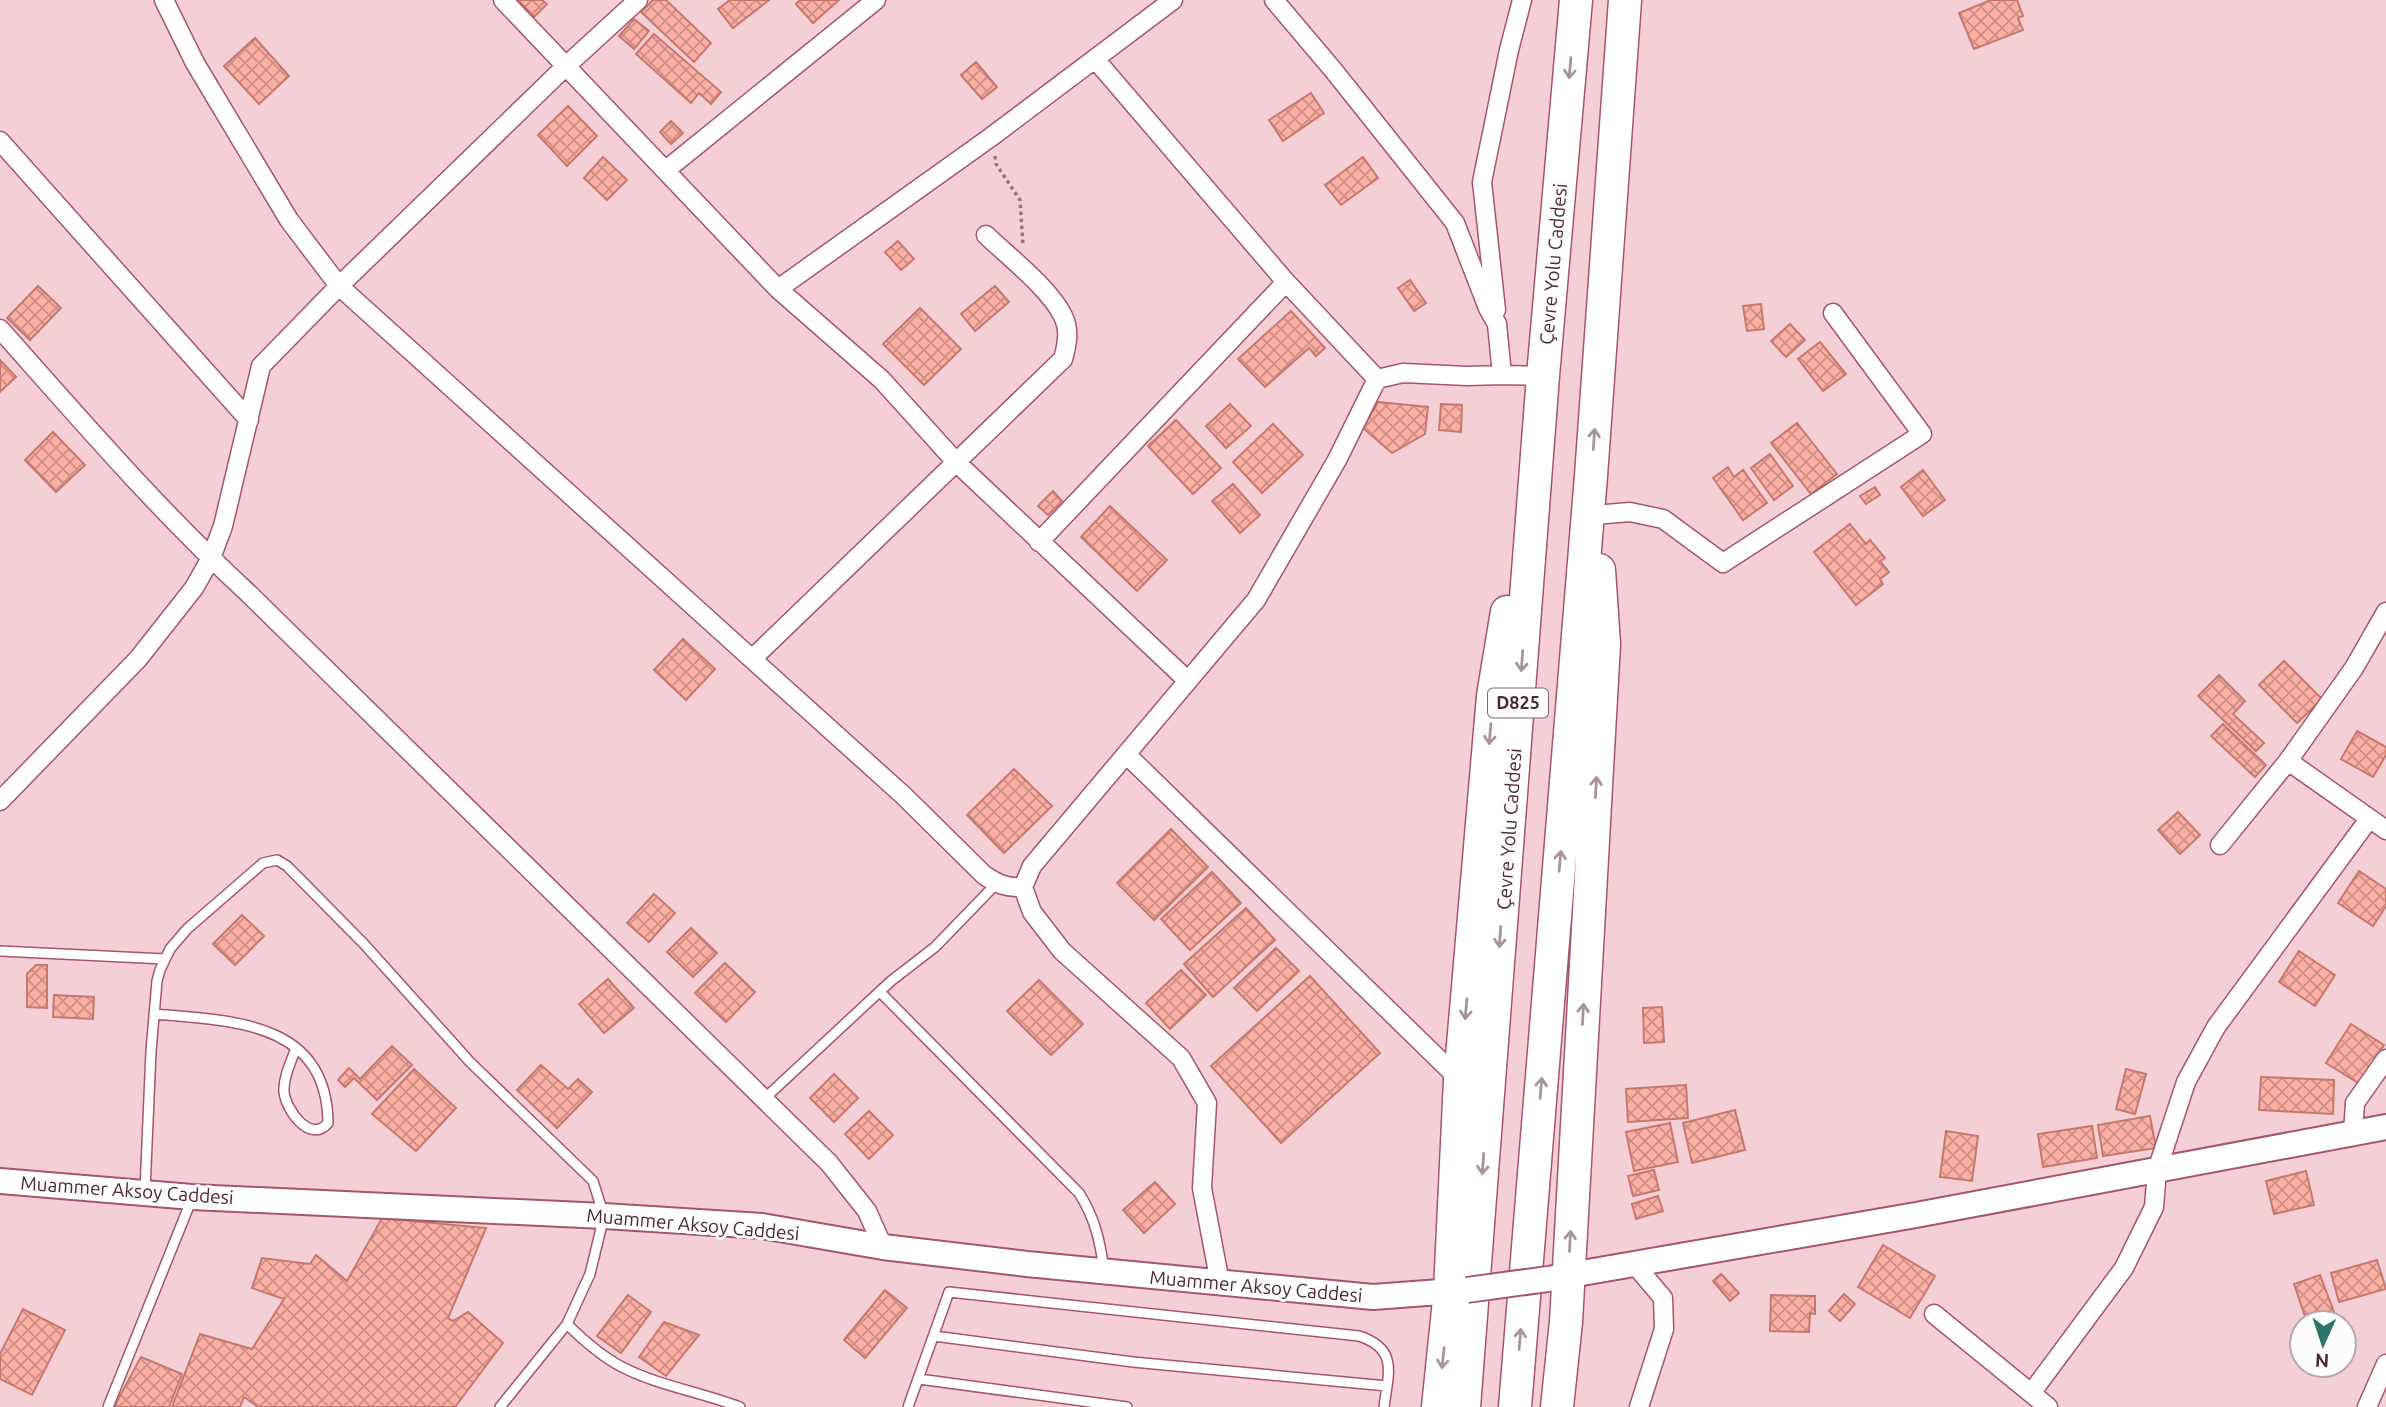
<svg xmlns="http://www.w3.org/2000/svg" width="2386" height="1407" viewBox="0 0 2386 1407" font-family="Ubuntu,sans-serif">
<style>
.building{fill:url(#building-cross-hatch);stroke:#c8786f;stroke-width:2}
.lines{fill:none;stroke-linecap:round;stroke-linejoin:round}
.lane-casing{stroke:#a45768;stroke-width:12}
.street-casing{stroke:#a45768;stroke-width:21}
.secondary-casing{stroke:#a45768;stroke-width:28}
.highway-casing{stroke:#a45768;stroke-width:35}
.path{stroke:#99767d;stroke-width:3.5;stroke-dasharray:3.5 3.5;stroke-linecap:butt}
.lane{stroke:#fff;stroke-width:9}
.street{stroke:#fff;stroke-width:18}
.secondary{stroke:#fff;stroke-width:24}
.highway{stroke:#fff;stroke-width:32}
.secondary-bridge-casing{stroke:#a45768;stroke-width:28;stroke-linecap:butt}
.secondary-bridge{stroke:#fff;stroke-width:24}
.oneway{stroke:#a69498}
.labels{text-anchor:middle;stroke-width:6;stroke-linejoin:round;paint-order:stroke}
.shield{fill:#fcfcfc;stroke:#81696e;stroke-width:2}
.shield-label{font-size:18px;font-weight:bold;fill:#4c2a31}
.street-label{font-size:19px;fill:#4c2a31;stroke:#fcfcfc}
</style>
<defs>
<pattern id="building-cross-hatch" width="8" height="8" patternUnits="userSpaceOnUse" patternTransform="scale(1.75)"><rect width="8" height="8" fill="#fbafa5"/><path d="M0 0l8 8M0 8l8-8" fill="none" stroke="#cd8f87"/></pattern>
</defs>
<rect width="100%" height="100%" fill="#f4d0d6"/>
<path class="building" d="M518,0h24l5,4 -13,13z
M653,0h13l45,43 -17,19 -53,-50z
M730,0h39l-36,28 -15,-19z
M800,0h39l-26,23 -17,-19z
M1991,0h26l6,16 -5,2 5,12 -49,19 -15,-36z
M634,19l15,12 -15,18 -15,-13z
M654,34l67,58 -10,12 -12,-11 -8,10 -55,-49z
M255,38l34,38 -30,28 -35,-38z
M976,62l21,25 -15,12 -21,-24z
M1311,93l13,20 -41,28 -14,-21z
M568,106l29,30 -30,30 -29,-31z
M671,121l12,12 -12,11 -11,-12z
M603,157l24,23 -20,20 -23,-22z
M1363,157l15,21 -37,27 -16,-20z
M898,241l16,18 -13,11 -16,-18z
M1410,280l16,23 -12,8 -16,-23z
M38,286l23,22 -31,32 -23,-22z
M995,286l14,16 -34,29 -14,-17z
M1761,304l3,25 -17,2 -4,-25z
M920,308l41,41 -37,36 -41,-41z
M1291,311l34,37 -9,8 -7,-8 -44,39 -27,-28z
M1790,324l15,16 -19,17 -15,-16z
M1820,342l26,32 -23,17 -25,-32z
M0,360l16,17 -16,15z
M1378,402l50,5 -3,27 -33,19 -29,-25z
M1230,404l21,22 -25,22 -20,-22z
M1441,404l21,1 -1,27 -22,-2z
M1176,420l45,48 -28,26 -45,-48z
M1797,423l40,51 -26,20 -40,-51z
M1273,424l30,31 -41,38 -29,-31z
M53,432l32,33 -29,27 -31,-32z
M1770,454l23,32 -19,14 -23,-32z
M1728,467l6,10 9,-7 24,33 -24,17 -30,-42z
M1923,470l22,30 -22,16 -22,-29z
M1233,484l27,31 -20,18 -28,-32z
M1875,487l5,8 -14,9 -6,-8z
M1053,491l9,10 -14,14 -10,-9z
M1110,506l57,54 -30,31 -56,-54z
M1850,524l16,20 4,-4 15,18 -5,3 9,11 -9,7 3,5 -27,21 -42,-53z
M683,639l32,30 -29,31 -32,-30z
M2284,661l38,38 -25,24 -38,-38z
M2219,675l26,26 -12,13 31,29 -8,8 -58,-55z
M2223,724l43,41 -11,12 -44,-41z
M2357,731l29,16v8l-13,22 -32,-18z
M1014,769l38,37 -48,47 -37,-38z
M2178,812l22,23 -20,19 -22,-24z
M1171,829l37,38 -54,53 -37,-37z
M2359,871l27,18v17l-13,20 -35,-23z
M1212,872l29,31 -51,47 -29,-31z
M654,894l21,19 -26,29 -22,-19z
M1246,908l29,32 -62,57 -29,-33z
M242,915l22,21 -29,29 -22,-21z
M691,928l26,25 -24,24 -26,-25z
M1276,948l23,23 -42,40 -23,-23z
M2299,951l36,24 -20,31 -36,-24z
M725,963l30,29 -29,30 -31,-29z
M36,965h11v43l-20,-1v-33z
M1181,970l25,25 -36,34 -24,-26z
M1310,976l70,77 -99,90 -70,-77z
M608,979l26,29 -30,25 -25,-29z
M1039,980l44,44 -32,31 -44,-44z
M54,995l40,2 -1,22 -40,-2z
M1662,1007l2,35 -20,1 -1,-35z
M2351,1024l33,21 -24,39 -34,-21z
M392,1046l20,19 -35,35 -23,-22 -9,9 -7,-7 11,-12 11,11z
M541,1065l27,24 10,-10 14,13 -35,36 -40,-38z
M414,1069l42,39 -40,43 -44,-37z
M2126,1069l20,5 -11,40 -19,-5z
M834,1074l24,24 -24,24 -24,-24z
M2261,1077l73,3 -1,34 -74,-4z
M1686,1085l2,33 -60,4 -2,-33z
M1735,1110l10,40 -53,13 -9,-40z
M869,1111l24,24 -24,24 -24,-25z
M2150,1116l6,32 -53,8 -5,-31z
M1670,1123l8,39 -44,9 -8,-39z
M2092,1126l5,32 -54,9 -5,-33z
M1946,1131l32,5 -6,45 -32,-4z
M1654,1170l5,20 -26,6 -5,-20z
M2306,1171l8,34 -40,9 -8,-33z
M1155,1182l20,22 -31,29 -21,-23z
M1658,1196l5,15 -27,8 -4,-15z
M382,1218l104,10 -38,90 5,3 15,-9 35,31 -48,64h-197l-14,-10 -4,10h-68l28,-73 52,15 32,-50 -32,-11 10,-30 48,6 6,-9 31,26z
M1883,1245l52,31 -25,42 -52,-31z
M2377,1260l9,29 -47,13 -8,-29z
M1721,1274l18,19 -9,8 -17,-20z
M2320,1275l14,37 -27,10 -13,-38z
M885,1290l22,18 -42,50 -21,-18z
M1844,1294l11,10 -15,17 -11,-10z
M628,1295l23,17 -30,41 -24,-17z
M1771,1295l44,1v18l-5,-1 -1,19 -39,-1z
M23,1309l42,21 -33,65 -32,-16v-25z
M664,1322l35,13 -33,41 -27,-19z
M141,1357l41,17 -13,33h-55z"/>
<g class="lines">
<defs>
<path id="lane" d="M0,951l165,8
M880,992l199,201c16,25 21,48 25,77
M154,1014c76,7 173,6 174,109 -18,21 -42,-13 -44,-31 -1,-14 7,-30 12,-44
M764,1099l127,-118 44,-34 61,-63
M145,1190l6,-139 6,-70 3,-11 10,-21 17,-20 76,-66 14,-3 10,6 77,78 106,118 123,119 11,35 -14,58 -23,50 -67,83
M567,1324c17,17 34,32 55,43 37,19 79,25 118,40
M934,1336l199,26 254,24
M919,1379l208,28
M108,1407l83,-206
M908,1407l41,-115 410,44c40,13 29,38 25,71"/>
<path id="street" d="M164,0l31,63 94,157 50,66 413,373
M503,0l275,289 104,91 74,82 231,218
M1274,0l60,71 121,152 33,85 9,16 5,51 41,1
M1095,59l191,223 91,97
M0,141l249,279
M666,170l210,-170
M986,235c23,22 64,54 77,81 7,14 4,29 0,43l-311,300 152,137 80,79c13,9 23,13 39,12
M778,289l213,-152 182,-137
M1496,310l-14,-128 27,-132 13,-50
M0,329c80,90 159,182 248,264l581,570 38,48 16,36
M1594,515l36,-3 33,7 60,44 199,-129 -89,-121
M1039,542l247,-260
M1127,755l333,325
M2288,761l98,69
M0,801l138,-142 56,-71 17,-30 12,-32 38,-160 78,-80 226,-219 73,-67
M2220,845l68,-84 66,-93 32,-56
M2353,1133l2,-30 31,-44
M1635,1265l28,33 1,31 -25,78
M1220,1283l-18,-95 5,-85 -26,-45 -119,-107 -30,-39 -9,-25 9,-21 224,-266 81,-140 40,-81 26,-6 64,3 35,-1
M1934,1314l114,93
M2032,1392l92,-124 30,-61 3,-37 29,-88 30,-55 153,-208
M2367,1407l19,-43"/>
<path id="secondary" d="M0,1181l192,16 412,19 158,10 121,21 144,17 346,33 94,-7
M1553,1278l363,-63 470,-88"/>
<path id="highway" d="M1438,1407l12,-116 10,-211 33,-384 14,-84
M1464,1407l79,-1031 33,-376
M1515,1407l76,-931 34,-476
M1557,1407l9,-85 38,-678 -5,-74"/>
</defs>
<use href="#lane" class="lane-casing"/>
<use href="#street" class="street-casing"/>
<use href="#secondary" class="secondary-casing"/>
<use href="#highway" class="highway-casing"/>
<path class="path" d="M995,156l1,8 24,36 3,46"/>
<use href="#lane" class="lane"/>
<use href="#street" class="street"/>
<use href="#secondary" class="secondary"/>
<use href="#highway" class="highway"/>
<defs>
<path id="secondary-bridge" d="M1467,1290l81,-11"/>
</defs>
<use href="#secondary-bridge" class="secondary-bridge-casing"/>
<use href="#secondary-bridge" class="secondary-bridge"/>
</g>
<defs><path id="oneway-shaft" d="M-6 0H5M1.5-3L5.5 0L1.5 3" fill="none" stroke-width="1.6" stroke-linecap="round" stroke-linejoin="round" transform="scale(1.75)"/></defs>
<g class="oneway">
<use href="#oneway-shaft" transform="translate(1570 68) rotate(95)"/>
<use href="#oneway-shaft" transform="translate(1594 439) rotate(-86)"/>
<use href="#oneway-shaft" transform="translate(1522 661) rotate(94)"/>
<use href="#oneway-shaft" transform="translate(1490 734) rotate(95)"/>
<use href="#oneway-shaft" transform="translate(1596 787) rotate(-87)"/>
<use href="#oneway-shaft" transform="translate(1560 861) rotate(-85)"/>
<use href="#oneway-shaft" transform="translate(1500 937) rotate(94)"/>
<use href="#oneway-shaft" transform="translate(1466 1009) rotate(95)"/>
<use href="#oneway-shaft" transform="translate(1583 1014) rotate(-87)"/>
<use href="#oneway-shaft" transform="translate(1541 1088) rotate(-85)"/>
<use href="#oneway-shaft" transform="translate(1483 1164) rotate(94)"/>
<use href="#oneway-shaft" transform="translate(1570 1241) rotate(-87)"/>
<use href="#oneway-shaft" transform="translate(1520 1339) rotate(-85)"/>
<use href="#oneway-shaft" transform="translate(1443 1358) rotate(96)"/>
</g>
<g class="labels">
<rect class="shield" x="1488" y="688.5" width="60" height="29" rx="5"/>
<g class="shield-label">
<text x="1518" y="709">D825</text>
</g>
<g class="street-label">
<text transform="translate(1553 264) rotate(-85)" y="7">Çevre Yolu Caddesi</text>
<text transform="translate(1509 829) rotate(-86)" y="7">Çevre Yolu Caddesi</text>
<text transform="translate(127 1190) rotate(4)" y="7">Muammer Aksoy Caddesi</text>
<text transform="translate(693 1224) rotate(5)" y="7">Muammer Aksoy Caddesi</text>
<text transform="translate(1256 1286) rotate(5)" y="7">Muammer Aksoy Caddesi</text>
</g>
</g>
<g transform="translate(2323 1344) rotate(183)"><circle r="33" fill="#fcfcfc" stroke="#b6a8ab" stroke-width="2"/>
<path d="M0-5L12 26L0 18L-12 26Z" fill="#2c746e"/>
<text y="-10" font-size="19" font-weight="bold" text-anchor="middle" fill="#4c2a31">N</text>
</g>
</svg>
